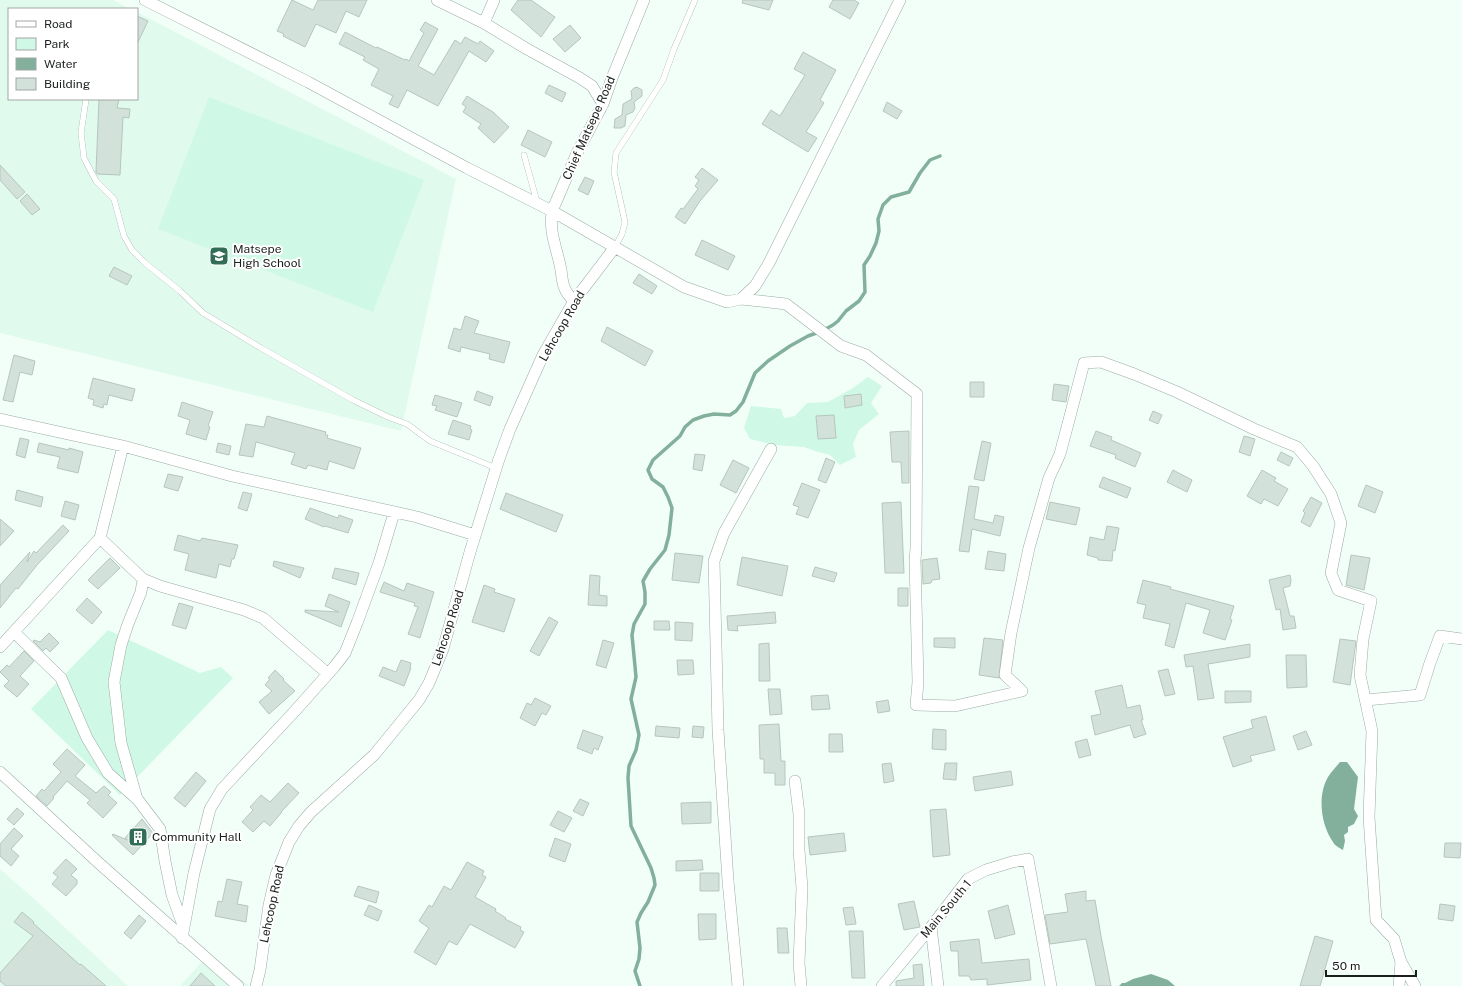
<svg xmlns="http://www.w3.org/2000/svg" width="1462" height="986" viewBox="0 0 1462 986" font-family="'Public Sans',sans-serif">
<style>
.built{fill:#e0faee}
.green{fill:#cff9e6}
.water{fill:#83b09d}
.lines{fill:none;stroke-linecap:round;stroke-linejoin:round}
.stream{stroke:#83b09d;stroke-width:3.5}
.building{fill:#d2e2db;stroke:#b6c6be}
.lane-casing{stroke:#9baba4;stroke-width:6}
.street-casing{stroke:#9baba4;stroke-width:12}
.lane{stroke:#fff;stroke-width:5.5}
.street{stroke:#fff;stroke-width:11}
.labels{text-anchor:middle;stroke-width:4;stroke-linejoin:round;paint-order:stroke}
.street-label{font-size:12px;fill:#191f1d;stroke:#fff}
.poi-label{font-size:12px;fill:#191f1d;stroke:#fff;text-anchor:start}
</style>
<rect width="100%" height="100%" fill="#f2fff9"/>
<path class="built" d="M0,0h113l17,9h-121v90h128v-87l319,167 -55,252 -401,-98z
M0,869l30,26 98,91h-128z
M208,955l42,31h-70z"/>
<path class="green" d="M209,97l215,83 -51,132 -215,-83z
M868,377l14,9 -11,17 8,11 -20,16 -6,14 3,13 -16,8 -10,-10 -15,-4 -11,-4 -29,-2 -25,-6 -6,-11 7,-22 30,3 3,9 11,-2 12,-13 21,-1 25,-14z
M108,630l92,43 21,-6 12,11 -113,117 -89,-86z"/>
<path class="water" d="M1340,762h7l11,15 -4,32 4,7 -4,8 -6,3v5l-4,3 1,6 -2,9c-3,-2 -8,-4 -10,-8 -12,-17 -16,-46 -5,-65 3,-5 8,-10 12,-15z
M1151,974l17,6 7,6h-56l3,-3h3l8,-4z"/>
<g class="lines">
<path class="stream" d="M640,986l-5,-15 4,-12 1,-11 -3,-26 4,-9 7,-11 7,-17 -1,-7 -3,-10 -20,-42 -3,-48 1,-12 7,-16 3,-15 -8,-36 5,-22 -4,-42 2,-11 11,-20v-12l-2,-11 7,-12 15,-19 4,-15 3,-27 -4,-11 -5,-10 -11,-8 -4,-9 5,-10 27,-24 5,-9 8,-7 11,-4 10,-2 16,1 6,-4 7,-9 12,-29 13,-12 22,-15 18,-10 14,-5 11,-6 5,-4 8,-10 13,-10 6,-9 -1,-27 6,-9 6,-13 3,-12 -1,-12 5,-14 8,-8 18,-5 11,-19 10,-13 10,-4"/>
</g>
<path class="building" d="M292,0l21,10 5,-10h49l-8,17 -13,-6 -10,22 -20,-9 -11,23 -22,-11 1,-2 -7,-3z
M518,0h13l24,17 -14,20 -30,-27z
M743,0h30l-4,10 -27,-7z
M833,0h21l5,3 -9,16 -21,-12z
M137,16l11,5 -11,23z
M425,22l13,7 -20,37 16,9 21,-35 6,4 4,-7 13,7 2,-3 14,10 -8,11 -17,-11 -31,55 -31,-16 -9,18 -9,-4 4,-8 -22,-11 8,-16 -16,-9 2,-3 -26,-13 6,-12 31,16 1,-1 28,13 1,-1 3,2 15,-28 -4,-3z
M570,25l11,13 -16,14 -12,-13z
M803,52l33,18 -16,30 4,3 -18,29 11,6 -9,14 -46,-28 9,-14 9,6 25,-41 -11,-6z
M549,85l17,8 -4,9 -17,-9z
M637,87l5,3v6l-8,6 1,6 -2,4 -7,3 -1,11 -4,2h-7l1,-9 7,-4 1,-11 9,-5 -1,-8 3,-3z
M467,96l26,16 16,15 -15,16 -16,-15 3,-4 -18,-12 3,-5 -4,-3z
M99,99h20l-2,9 13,1 -1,9 -6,-1 -3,58 -23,-1 -1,-2z
M887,102l15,9 -5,8 -14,-8z
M528,130l24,12 -7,15 -24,-12z
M0,165l25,27 -8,7 -17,-19z
M702,168l16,12 -18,21 -15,23 -10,-7 6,-9 2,1 15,-20 -3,-3 4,-6 -4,-3z
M585,177l9,4 -6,14 -10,-5z
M27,194l13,15 -8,6 -12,-14z
M702,240l33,16 -7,14 -33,-15z
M114,267l18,9 -5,9 -18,-9z
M639,274l18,12 -5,8 -19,-11z
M465,316l14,5 -5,12 36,9 -6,21 -15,-4 1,-5 -29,-7 -1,5 -12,-4 6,-20 7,2z
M607,327l46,24 -8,15 -44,-25z
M14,355l21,6 -3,14 -12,-3 -7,30 -10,-2z
M93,378l42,11 -3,12 -23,-6 -2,10 -3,-1 -1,4 -10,-3 1,-5 -6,-2z
M970,382h14v15h-14z
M1054,384l15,2 -3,16 -14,-2z
M477,391l16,6 -3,9 -16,-6z
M861,394l1,11 -17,3 -1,-12z
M435,395l27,8 -5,14 -22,-7 2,-4 -5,-1z
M182,402l31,10 -5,14 2,1 -4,13 -20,-6 4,-14 -12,-4z
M1153,411l9,4 -4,9 -9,-4z
M834,415l2,23 -18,1 -2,-23z
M267,416l59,16 -1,3h3l-1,3 34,10 -7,21 -25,-8 -2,9 -19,-5 -2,4 -15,-5 4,-11 -39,-11 -3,15 -14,-2 7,-31 18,3z
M453,420l18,6 -1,3 2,1 -3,10 -21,-6z
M909,431v52h-7l-1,-21h-9l-2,-30z
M1096,431l16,6 -1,3 30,13 -6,14 -20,-9 1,-3 -26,-9z
M1244,436l11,3 -5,17 -11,-4z
M20,438l9,2 -4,18 -9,-3z
M982,441l9,2 -7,38 -10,-2z
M39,443l30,7v-2l14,4 -5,21 -21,-5 3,-11 -23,-5z
M218,443l13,3 -2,9 -13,-3z
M1281,452l12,6 -4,8 -12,-6z
M695,454l10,1 -3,16 -9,-2z
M826,458l9,4 -9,21 -8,-3z
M733,460l16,8 -13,25 -16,-8z
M1173,470l19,10 -5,12 -20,-10z
M1262,470l14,8 -2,3 14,8 -10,17 -14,-7 -3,5 -14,-8z
M168,474l15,3 -5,14 -14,-4z
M1103,477l28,11 -4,10 -28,-11z
M802,483l18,7 -12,28 -12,-4 3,-7 -6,-2z
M1366,485l17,7 -8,21 -17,-7z
M969,486l10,1 -5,32 19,4 2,-8 9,2 -4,19 -28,-7 -3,23 -10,-1z
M17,490l26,7 -2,10 -26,-7z
M243,492l9,2 -5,17 -9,-3z
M506,493l57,22 -7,17 -56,-23z
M1311,497l11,6 -12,24 -9,-5 4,-9 -2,-2z
M65,501l14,4 -4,15 -14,-4z
M901,502l3,71h-19l-3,-70z
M1050,502l30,6 -4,17 -30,-6z
M310,508l28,10 1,-3 14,5 -5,13 -23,-7 -1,1 -19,-8z
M0,519l14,12 -14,15z
M63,525l6,6 -32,34 -19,24 -2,-1 -16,20v-23l30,-33 -3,10 7,-11 2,2z
M1107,526l12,2 -4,23 -2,-1 -1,11 -14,-1v-2l-11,-3 3,-18 14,3z
M178,535l22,6 2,-3 36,7 -4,14h-2l-2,8 -11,-3 -3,14 -31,-8 4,-16 -15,-4z
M988,551l18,3 -2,17 -19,-2z
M675,553l28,3 -4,27 -27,-3z
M1351,555l19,3 -6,32 -18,-5z
M742,557l46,9 -6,30 -45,-11z
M110,558l10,10 -22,21 -10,-9z
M937,558l3,21 -8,1 -1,3 -8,1 -1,-24z
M274,561l30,7 -4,10 -27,-12z
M815,567l22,6 -3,9 -22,-6z
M335,568l24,5 -3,12 -24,-7z
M590,575l10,1 -1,19 8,1v10l-19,-1z
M1290,575l1,6 -1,5 -7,2 7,28h4l2,12 -13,2 -3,-21 -4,1 -7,-30z
M1143,580l28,7 -1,2 64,17 -4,13 2,1 -7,20 -22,-7 7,-23 -24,-7 -12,45 -9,-3 5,-21 -27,-6 3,-13 -9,-2z
M384,582l20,9 3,-8 27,9 -14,46 -12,-4 10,-27 -4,-1 1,-3 -35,-11z
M484,585l11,4 -1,3 21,7 -11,33 -32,-10z
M898,588h10v18h-10z
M329,594l21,8 -9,25 -36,-15v-2l34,2 -14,-6z
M87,598l15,14 -10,12 -16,-14z
M179,603l14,4 -7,22 -14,-4z
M775,612l1,11 -39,3 1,5 -10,-1 -1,-14z
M549,617l9,5 -19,34 -9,-5z
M654,621h15l1,9h-16z
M675,622l18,1 -1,18 -17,-1z
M49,633l10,10 -9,9 -4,-4 -3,3 -10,-10 1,-1 6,2z
M934,638h21v10l-21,-1z
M984,638l19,2 -4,38 -20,-3z
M1340,639l16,2 -6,44 -17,-3z
M603,640l11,3 -8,25 -10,-3z
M769,643l1,38h-11v-37z
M1250,644v13l-42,7 6,34 -16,2 -5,-34 -7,1 -2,-12z
M24,651l10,10 -14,15 9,8 -12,13 -13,-11 5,-5 -9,-9 7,-7 2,2z
M1286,655h20l1,32 -20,1z
M401,660l10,3 -1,5h1l-7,18 -25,-10 4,-9 13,5z
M677,660h16l1,14 -16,1z
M1168,669l7,25 -10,2 -7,-25z
M275,670l9,9 -1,1 12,11 -26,23 -10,-12 13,-11 -7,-6 5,-6 -2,-1z
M1122,685l5,23 13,-3 3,15h-2l5,14 -12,4 -4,-13 -35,10 -4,-19 10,-2 -6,-23z
M768,689h12l2,25 -12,1z
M1225,691h26v11l-26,1z
M828,695l2,14 -18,1 -1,-14z
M535,698l16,8 -5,9 -4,-2 -7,13 -15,-8 7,-15 4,2z
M888,700l2,11 -12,2 -2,-11z
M1266,716l9,34 -25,6 2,5 -19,6 -10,-30 30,-9 -2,-8z
M779,724l2,37h4v24h-10v-12h-11v-14h-4l-1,-34z
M656,726l24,2 -1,10 -24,-2z
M693,726l11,1 -1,11 -11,-1z
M933,729l13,1v20l-14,-1z
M583,730l20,7 -5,13 -4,-2 -2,6 -15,-6z
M1306,731l6,14 -14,5 -5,-14z
M829,734h13l1,18h-14z
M1087,739l4,16 -12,3 -4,-16z
M67,749l18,16 -10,11 21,17 8,-7 7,6 -3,3 9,8 -14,15 -16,-15 3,-3 -23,-19 -14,16 1,1 -7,8 -11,-10 6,-7 2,2 17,-19 -8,-8z
M891,763l3,18 -10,2 -2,-19z
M945,763h12l-1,17 -13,-1z
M1011,771l2,14 -38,6 -2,-14z
M196,772l10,9 -21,26 -11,-9z
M288,783l11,10 -18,19h1l-12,14 -6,-5 -11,11 -11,-10 11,-12 -3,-3 11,-12 9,7z
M580,799l9,4 -6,13 -10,-5z
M711,802v21l-29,1 -1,-21z
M17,808l7,6 -10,11 -7,-6z
M946,809l4,46 -17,2 -3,-47z
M558,811l14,7 -8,14 -14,-7z
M142,819l11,14 -20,22 -21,-20 1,-1 14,6 -2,-2z
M14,828l9,8 -12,13 8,7 -8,10 -11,-10v-12z
M844,833l2,18 -36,4 -2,-18z
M555,838l16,6 -6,18 -16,-6z
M1445,843h16l-1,15 -16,-1z
M66,859l11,10 -6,6 6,5v4l-11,12 -14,-12 6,-7 -5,-4z
M702,860l1,10 -27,1v-10z
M467,862l17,9 -2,4 4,2 -11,20 21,12 -1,2 11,7 -1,1 16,8 -1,3 4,2 -9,16 -45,-24 -13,21 -8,-4 -13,24 -22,-13 15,-24 -10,-7 10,-16 3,2 12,-21 7,4z
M700,873h19v18h-19z
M227,879l15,3 -5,22 11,2 -2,16 -31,-6 3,-15 4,1z
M358,886l21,6 -3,11 -22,-7z
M1086,891v10l9,-1 6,36 10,50h-15l-10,-47 -36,5 -5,-29 23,-3 -3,-18z
M914,901l6,26 -16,3 -6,-26z
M1440,904l15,2 -2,15 -15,-2z
M369,905l13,6 -4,10 -14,-6z
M1008,905l7,29 -20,5 -7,-28z
M853,907l3,17 -10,1 -3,-17z
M22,912l12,10 -1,1 47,42 1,-1 25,22h-100l-6,-5v-8l33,-37 -19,-14z
M698,914h18v25l-17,1z
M139,915l7,6 -15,18 -7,-6z
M777,928h10l2,25h-11z
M849,931h14l2,47h-13z
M1315,936l18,5 -13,45h-20z
M979,939l3,24 47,-4 2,21 -44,5v-6l-16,1 -2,-4h-10l-1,-25h-7l-1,-9z
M922,964l2,22h-28v-5l18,-3 -1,-13z
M201,973l14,13h-25z"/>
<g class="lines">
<defs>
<path id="lane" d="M86,99l-5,34 3,25 12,23 18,18 10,37 8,14 13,13 35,28 23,22 58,35 92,52 35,17 19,7 23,17 66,27
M524,155l13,47
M615,247l7,-13 3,-12 -11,-50 2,-19 47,-73 11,-31 21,-49"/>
<path id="street" d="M145,0l163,82 159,86 85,43 132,76 43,15 14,-3 14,-13 14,-23 131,-263
M437,0l47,23 43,26 53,29 12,8 11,18
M484,23l10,-23
M741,299l45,5 55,42 25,9 51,39 -1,155 -1,11 3,122 -2,23 39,1 67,-15 -17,-16 6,-42 18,-85 20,-70 11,-24 24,-91 17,-1 33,12 43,18 77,37 43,18 16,19 18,28 10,29 -10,50 7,17 33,11 -8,38 -3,36 12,56 -3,86 7,103 18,19 7,23 14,24
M574,301c-4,-4 -7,-7 -9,-12 -3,-6 -3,-13 -4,-19 -4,-22 -12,-36 -9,-59l26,-60 25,-47 9,-26 32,-78
M0,419l123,27 109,30 185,41 58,18
M100,538l43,41 17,7 84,24 19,8 64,55
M14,632l47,46 26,60 21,35 30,27 22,29 5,32 7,34 11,30
M0,647l100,-109 23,-92
M1366,700l54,-5 10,-32 10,-27 22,3
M0,772l101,93 137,121
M795,781l4,33v36l3,38 -3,75 2,23
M137,799l-16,-56 -7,-61 7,-37 7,-21 13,-32 2,-13
M931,927l7,59
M182,938l12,-65 16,-64 12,-20 72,-77 41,-46 10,-13 12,-30 22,-60 15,-50
M256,986l4,-16 9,-65 7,-30 13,-33 10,-16 12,-14 63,-57 45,-55 10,-17 14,-34 27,-97 29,-93 11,-30 33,-74 31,-54 41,-54
M738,986l-10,-105 -10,-151 -4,-169 10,-28 47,-84
M882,986l49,-59 37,-48 18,-9 26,-8 16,-3 23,127
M1399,986l2,-24"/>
</defs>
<use href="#lane" class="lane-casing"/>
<use href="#street" class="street-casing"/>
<use href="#lane" class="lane"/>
<use href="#street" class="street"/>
</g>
<defs>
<symbol id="school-square" viewBox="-11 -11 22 22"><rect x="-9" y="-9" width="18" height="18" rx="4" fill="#326d57" stroke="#fff"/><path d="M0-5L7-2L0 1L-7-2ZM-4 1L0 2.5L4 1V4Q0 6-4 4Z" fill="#fff"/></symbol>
<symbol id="building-square" viewBox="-11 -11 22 22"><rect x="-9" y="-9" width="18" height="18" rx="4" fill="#326d57" stroke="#fff"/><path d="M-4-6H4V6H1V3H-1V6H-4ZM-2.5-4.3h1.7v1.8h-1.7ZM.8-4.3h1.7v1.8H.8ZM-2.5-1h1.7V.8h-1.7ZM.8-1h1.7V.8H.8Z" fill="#fff"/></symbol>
</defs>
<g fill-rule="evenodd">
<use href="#school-square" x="208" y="245" width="22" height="22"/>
<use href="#building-square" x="127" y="826" width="22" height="22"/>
</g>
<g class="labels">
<g class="street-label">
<text transform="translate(589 128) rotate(-66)" y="4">Chief Matsepe Road</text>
<text transform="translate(562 326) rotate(-60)" y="4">Lehcoop Road</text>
<text transform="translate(448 628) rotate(-72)" y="4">Lehcoop Road</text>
<text transform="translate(272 904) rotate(-78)" y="4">Lehcoop Road</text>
<text transform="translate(946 909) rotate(-50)" y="4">Main South 1</text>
</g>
<g class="poi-label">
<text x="233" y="253">Matsepe<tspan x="233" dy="14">High School</tspan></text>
<text x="152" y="841">Community Hall</text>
</g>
</g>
<rect x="8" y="8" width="130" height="92" fill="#ffffff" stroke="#a3a5a5"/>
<rect x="16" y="21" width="20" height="6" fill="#ffffff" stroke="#a3a5a5"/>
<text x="44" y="28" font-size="12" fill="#191f1d">Road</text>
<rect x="16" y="38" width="20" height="12" fill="#cff9e6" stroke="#a3a5a5"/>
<text x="44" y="48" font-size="12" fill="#191f1d">Park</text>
<rect x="16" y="58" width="20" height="12" fill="#83b09d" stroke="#a3a5a5"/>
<text x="44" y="68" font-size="12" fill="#191f1d">Water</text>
<rect x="16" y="78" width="20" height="12" fill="#d2e2db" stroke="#a3a5a5"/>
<text x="44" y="88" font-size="12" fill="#191f1d">Building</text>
<path d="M1326 970v6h90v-6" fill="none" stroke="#191f1d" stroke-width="2"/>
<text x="1332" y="970" font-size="12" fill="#191f1d" stroke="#ffffff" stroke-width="3" paint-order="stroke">50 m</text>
</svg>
